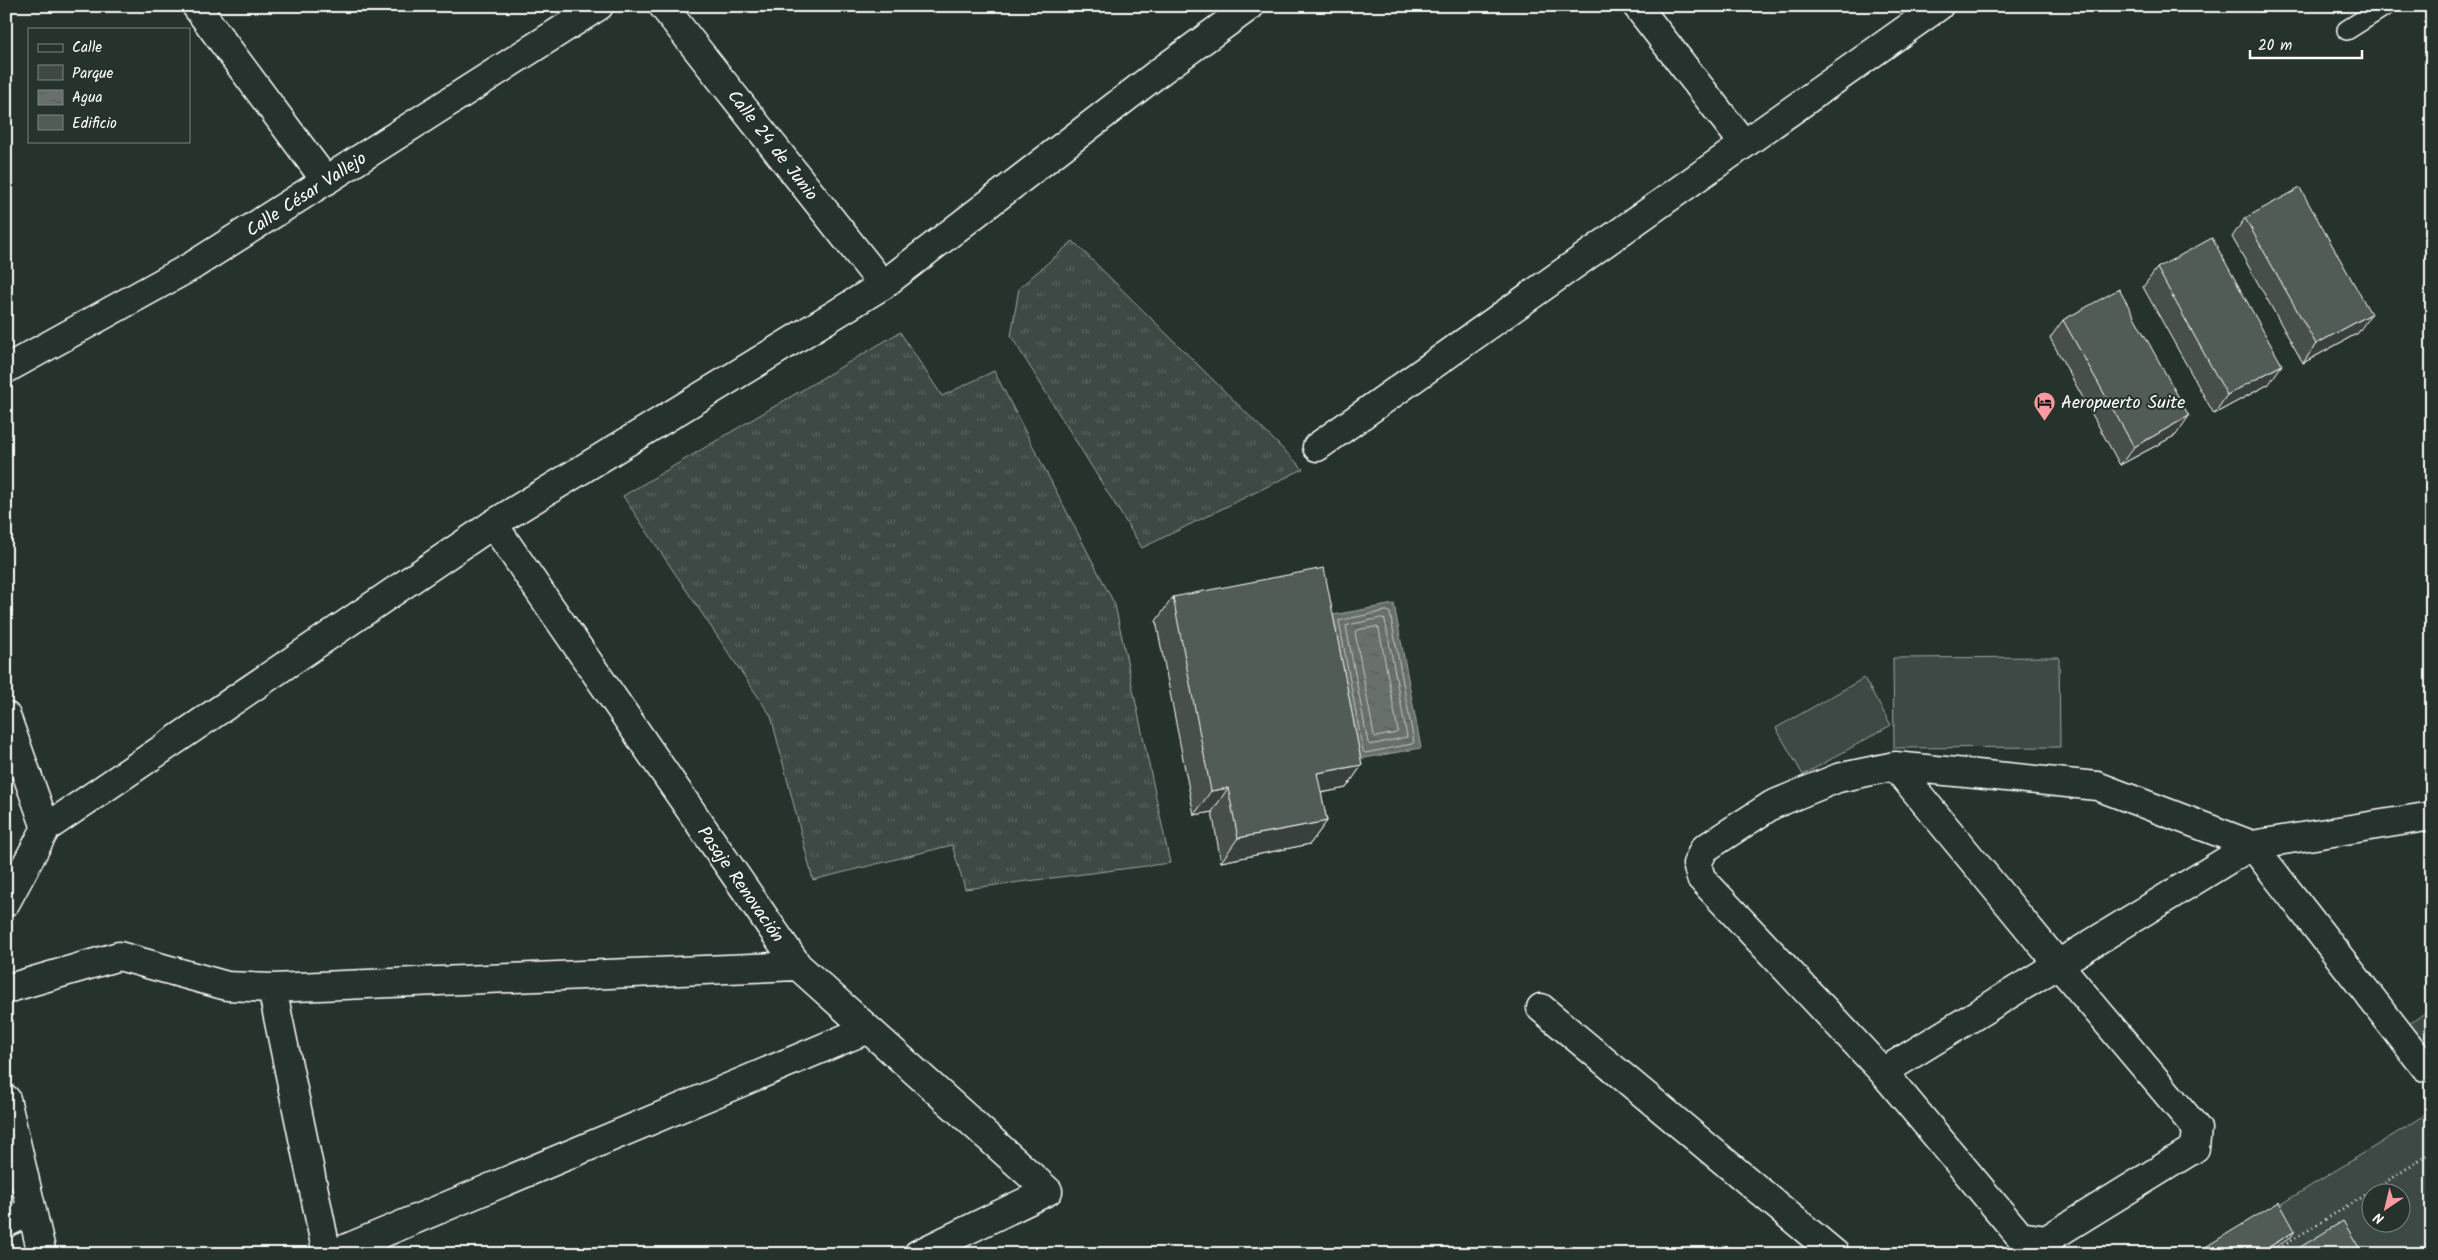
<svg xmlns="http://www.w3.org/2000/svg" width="2438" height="1260" viewBox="0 0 2438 1260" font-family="Kalam,sans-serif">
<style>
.grass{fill:url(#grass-tufts);stroke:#9ea4a2}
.park{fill:#3e4944;stroke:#9ea4a2;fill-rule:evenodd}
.water{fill:url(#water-ripples);stroke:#a4a9a7}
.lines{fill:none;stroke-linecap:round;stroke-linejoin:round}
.shore{stroke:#c2c6c4;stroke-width:1}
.lane-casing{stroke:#fff;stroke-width:22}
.street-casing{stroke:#fff;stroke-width:31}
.secondary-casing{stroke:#fff;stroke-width:31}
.path{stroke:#fff;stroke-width:3;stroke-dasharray:1 4;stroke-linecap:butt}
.lane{stroke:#26332d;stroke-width:19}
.street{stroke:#26332d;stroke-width:28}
.secondary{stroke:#26332d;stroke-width:28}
.wall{fill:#464f4b;stroke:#fff}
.shaded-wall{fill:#39403d;stroke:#fff}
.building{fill:#515c57;stroke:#fff}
.labels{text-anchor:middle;stroke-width:4;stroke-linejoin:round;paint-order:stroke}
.street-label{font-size:18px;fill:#fff;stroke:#26332d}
.poi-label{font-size:18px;fill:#fff;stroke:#26332d;text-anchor:start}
</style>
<defs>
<pattern id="grass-tufts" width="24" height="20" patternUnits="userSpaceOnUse" patternTransform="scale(1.25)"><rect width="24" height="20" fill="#3e4944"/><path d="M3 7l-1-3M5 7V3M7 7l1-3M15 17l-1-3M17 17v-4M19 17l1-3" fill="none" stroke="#5b6460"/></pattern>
<pattern id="water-ripples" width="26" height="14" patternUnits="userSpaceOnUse" patternTransform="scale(1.25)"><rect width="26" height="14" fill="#67706c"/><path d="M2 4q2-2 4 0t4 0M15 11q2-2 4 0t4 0" fill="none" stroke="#575a59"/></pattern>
</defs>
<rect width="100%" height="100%" fill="#26332d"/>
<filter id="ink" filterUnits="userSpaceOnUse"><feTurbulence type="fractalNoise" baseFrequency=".02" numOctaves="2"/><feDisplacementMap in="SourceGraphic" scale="10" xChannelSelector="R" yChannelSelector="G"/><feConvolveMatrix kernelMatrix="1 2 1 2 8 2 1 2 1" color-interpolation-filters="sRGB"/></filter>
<g filter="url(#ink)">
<path class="grass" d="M1073,241l230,228 -161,79 -131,-212 8,-48z
M900,332l42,64 52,-25 121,234 55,258 -205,26 -13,-44 -139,35 -42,-164 -148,-220z"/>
<path class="park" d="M2059,657l1,90 -166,1 -1,-90z
M1864,678l27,47 -88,50 -27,-47z
M2432,1008v51l-23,-35z
M2432,1111v143h-232zM2370,1192h30v30h-30z"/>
<path class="water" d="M1394,604l27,144 -62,11 -26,-144z"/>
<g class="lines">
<path class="shore" d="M1387,611l3,2 24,129 -2,2 -47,9 -2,-2 -24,-130z
M1382,618l3,2 22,117 -37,8 -2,-2 -22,-117z
M1377,627l2,2 19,102 -2,2 -20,4 -2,-2 -19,-103 2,-2z"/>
<defs>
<path id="lane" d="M2347,30l38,-24"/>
<path id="street" d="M196,6l130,175
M663,6l220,279
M1637,6l107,138
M6,369l186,-103 407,-260
M1317,447l622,-441
M493,524l305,442 250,225 -130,63
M6,716l40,112
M272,988l55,266
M6,989l113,-33 108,30 45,2 526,-22
M1541,1008l294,246
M2425,1067l-173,-222 180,-29
M1883,1072l369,-227 -155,-59 -202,-20 -57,12 -66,27 -68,44 -7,15 4,14 182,194 137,164 26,4 149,-92 2,-19 -139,-165 -163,-198
M6,1099l36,155
M6,1223l26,-13
M333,1254l535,-225"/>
<path id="secondary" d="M6,902l40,-74 447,-304 390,-239 279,-215 88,-64"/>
</defs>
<use href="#lane" class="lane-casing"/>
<use href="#street" class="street-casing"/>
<use href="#secondary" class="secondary-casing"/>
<path class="path" d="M2270,1254l162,-101"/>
<use href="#lane" class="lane"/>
<use href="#street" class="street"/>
<use href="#secondary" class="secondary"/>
</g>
<path class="wall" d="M2245,218l113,115 -55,30 -71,-126z
M2157,268l112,116 -55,30 -71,-127z
M2063,320l113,115 -56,30 -70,-127z
M1173,597l189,168 -16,23 -25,5 6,28 -17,23 -89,18 -9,-50 -18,3 -38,-194z"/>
<path class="shaded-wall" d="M2371,314l-13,19 -55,30 13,-19z
M2282,365l-13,19 -55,30 13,-19z
M2189,416l-13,19 -56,30 14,-18z
M1362,765l-16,23 -46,9 17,-24z
M1228,788l-16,24 -18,3 17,-24z
M1327,821l-17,23 -89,18 17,-24z
M2295,1231l-5,7 -26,16h-6z"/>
<path class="building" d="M2300,188l71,126 -55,30 -71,-126z
M2212,238l70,127 -55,30 -70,-127z
M2119,289l70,127 -55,31 -71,-127z
M1324,568l38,197 -45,8 10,48 -89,17 -10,-50 -17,3 -38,-194z
M2279,1202l16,29 -37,23h-64z
M2343,1221l20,33h-74z"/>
</g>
<defs>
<symbol id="hotel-pin" viewBox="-11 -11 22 30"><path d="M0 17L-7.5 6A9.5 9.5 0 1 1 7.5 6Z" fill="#ff9aa2" stroke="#26332d"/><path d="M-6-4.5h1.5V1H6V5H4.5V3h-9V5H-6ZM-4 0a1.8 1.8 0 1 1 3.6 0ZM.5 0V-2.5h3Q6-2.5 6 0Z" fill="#111"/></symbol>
</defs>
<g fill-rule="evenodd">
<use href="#hotel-pin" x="2032" y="390" width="25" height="34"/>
</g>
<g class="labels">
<g class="street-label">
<text transform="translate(773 145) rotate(52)" y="6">Calle 24 de Junio</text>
<text transform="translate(306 194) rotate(-33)" y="6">Calle César Vallejo</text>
<text transform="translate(741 884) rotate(55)" y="6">Pasaje Renovación</text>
</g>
<g class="poi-label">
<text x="2061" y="408">Aeropuerto Suite</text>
</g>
</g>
<rect width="2438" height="1260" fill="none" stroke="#26332d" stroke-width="25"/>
<rect x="12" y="12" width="2413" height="1235" fill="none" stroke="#fff" stroke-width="2" filter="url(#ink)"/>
<rect x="28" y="28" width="162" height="115" fill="#26332d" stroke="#7d8581"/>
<rect x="38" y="44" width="25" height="8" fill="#26332d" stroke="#7d8581"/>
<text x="72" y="52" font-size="15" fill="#ffffff">Calle</text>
<rect x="38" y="65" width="25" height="15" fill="#3e4944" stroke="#7d8581"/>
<text x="72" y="78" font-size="15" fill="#ffffff">Parque</text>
<rect x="38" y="90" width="25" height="15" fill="url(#water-ripples)" stroke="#7d8581"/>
<text x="72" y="102" font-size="15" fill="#ffffff">Agua</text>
<rect x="38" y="115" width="25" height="15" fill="#515c57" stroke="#7d8581"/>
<text x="72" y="128" font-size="15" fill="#ffffff">Edificio</text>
<g transform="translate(2386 1208) rotate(215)"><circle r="24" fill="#26332d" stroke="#7d8581"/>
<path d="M0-4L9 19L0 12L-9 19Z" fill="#ff9aa2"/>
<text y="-8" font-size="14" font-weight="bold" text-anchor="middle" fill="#ffffff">N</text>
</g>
<path d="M2250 50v8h112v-8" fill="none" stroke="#ffffff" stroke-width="2.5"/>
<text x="2258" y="50" font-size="15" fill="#ffffff" stroke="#26332d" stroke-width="4" paint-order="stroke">20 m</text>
</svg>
